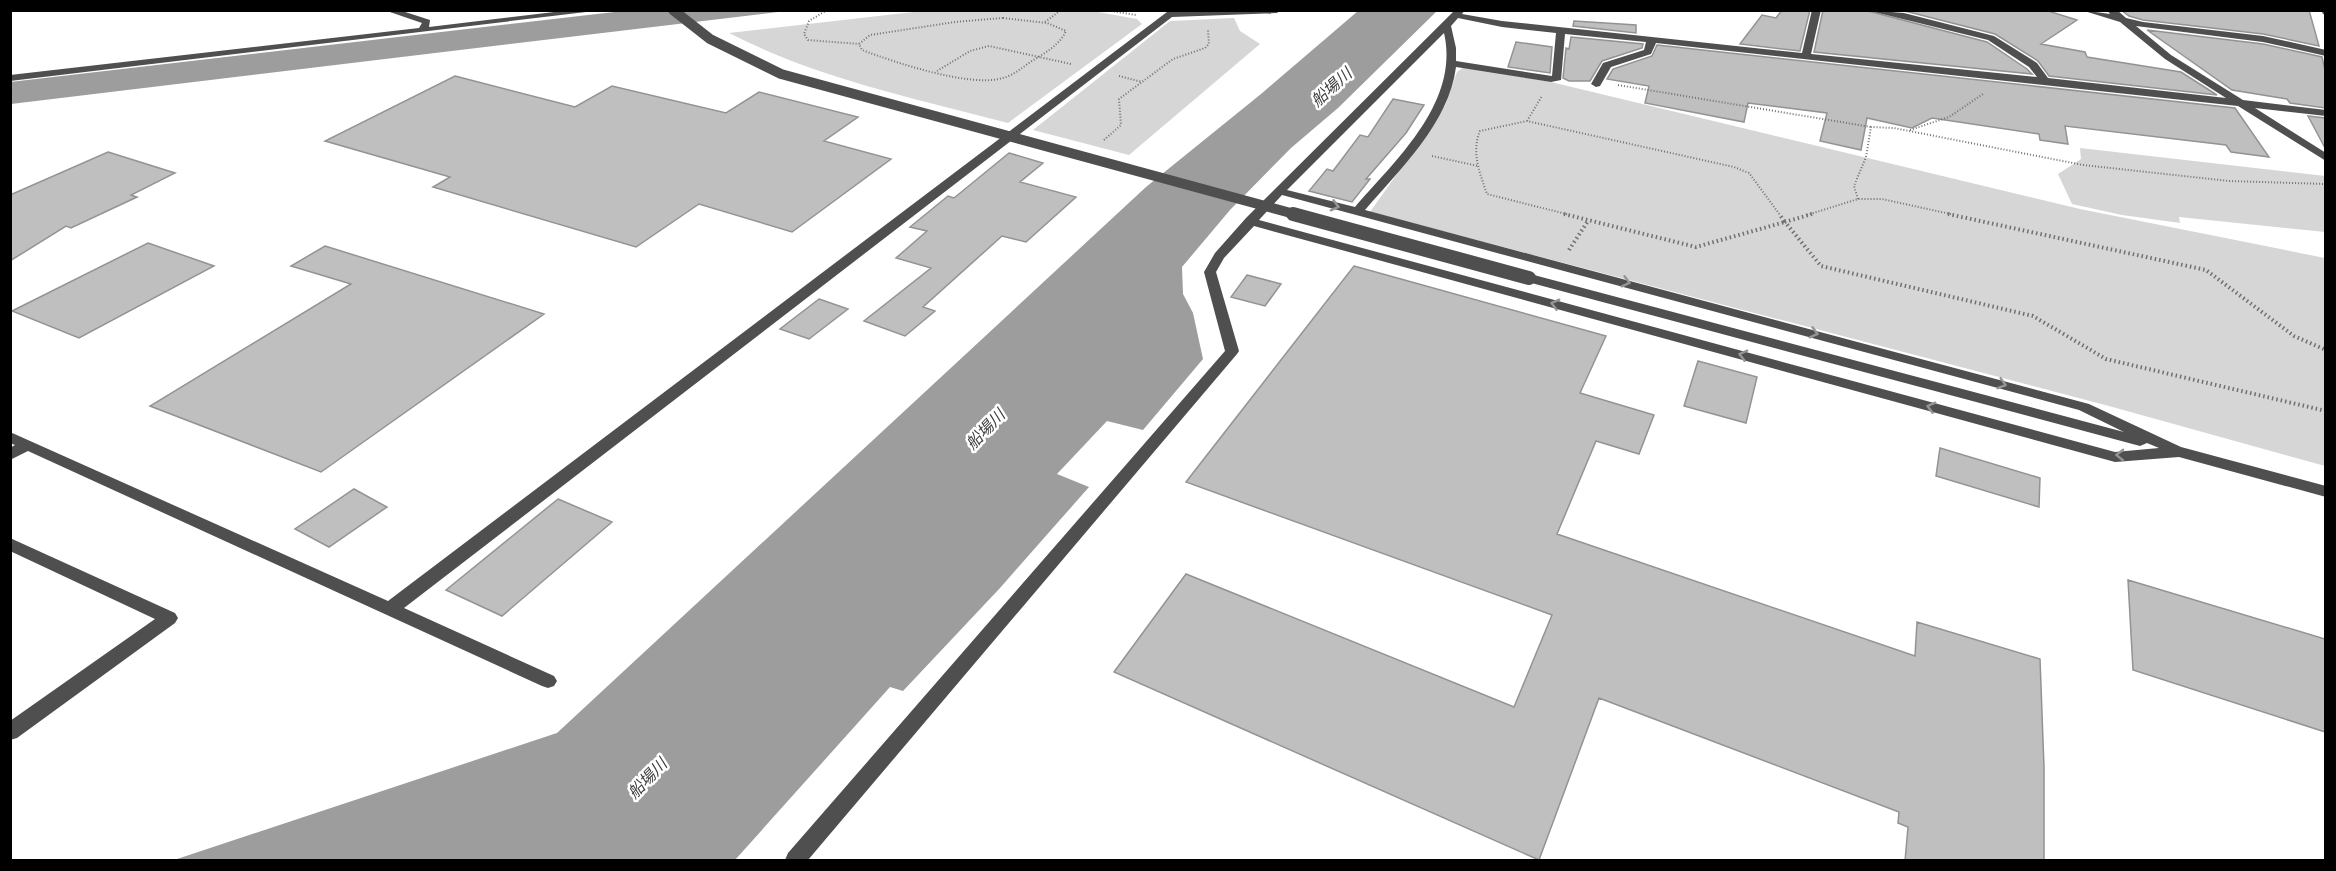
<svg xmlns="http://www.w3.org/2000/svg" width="2336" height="871" viewBox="0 0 2336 871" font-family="'Nunito Sans','Noto Sans JP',sans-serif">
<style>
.green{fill:#d6d6d6}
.water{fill:#9d9d9d}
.building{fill:#bfbfbf;stroke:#939393;stroke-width:1.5}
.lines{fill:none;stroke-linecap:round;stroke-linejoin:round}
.path-far1{stroke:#717171;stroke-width:2;stroke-dasharray:1 2;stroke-linecap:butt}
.path{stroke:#717171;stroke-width:4;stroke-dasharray:1.5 3;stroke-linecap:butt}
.minor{fill:#4f4f4f;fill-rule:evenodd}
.minor-bridge-far1{stroke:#4f4f4f;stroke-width:10}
.minor-bridge{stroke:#4f4f4f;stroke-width:14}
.oneway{stroke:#959595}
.labels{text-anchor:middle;stroke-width:5;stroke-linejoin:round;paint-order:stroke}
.water-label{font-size:16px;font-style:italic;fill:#3e3e3e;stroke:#fff}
</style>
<rect width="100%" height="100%" fill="#fff"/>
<path class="green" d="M931,10h156l50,9 5,5 -134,99c-95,-25 -192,-45 -279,-90z
M1234,18l6,13 20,13 -131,111 -96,-25 137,-109z
M1464,67l87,15 529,127 245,49v208l-216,-60 -739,-194 75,-106 12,-34z
M2080,148l245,28v56l-146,-15 1,6 -58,-8 -50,-11 -14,-30 23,-15z"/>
<path class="water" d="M623,11h163l-775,93 -1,-22z
M1358,11h79l-99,97 -47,40 -61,62 -48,57 1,27 10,19 10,46 -60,71 -36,-9 -50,53 32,13 -89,101 -97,103 -13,-4 -155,173h-561l383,-127 589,-546 115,-93z"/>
<path class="building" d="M1782,10h28l-10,41 -60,-7 22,-29 14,3z
M1823,10h41l123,32 40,27 5,5 -218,-22z
M1901,10h144l32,10 -36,24 44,8 2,5 94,15 36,23 -168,-19 -11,-15 -43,-27z
M2121,10h188l10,36 -56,-12 -120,-14 -14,-4z
M1574,21l62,4v8l-63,-7z
M2147,30l116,14 59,13 3,13v38l-35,-5 -3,-4 -55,-9z
M1571,37l72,7 -1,4 -40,13 -12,20h-21l-6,-3 3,-30 3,1z
M1516,42l36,5 -2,26 -42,-6z
M1657,45l578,63 34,49 -38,-5 -5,-7 -161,-19 3,18 -28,-4 -1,-6 -107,-16 -20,10 -45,-10 -6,32 -41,-9 7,-28 -79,-10 -4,19 -99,-19 4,-17 -42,-7 6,-10 39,-13z
M455,76l120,31 37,-21 114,27 33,-21 99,25 -34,24 67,18 -99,73 -93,-28 -63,43 -203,-60 17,-10 -125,-36z
M1393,99l31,6 -18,28 -40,46h4l-18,23 -43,-11 18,-22 6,2 27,-36 8,2z
M2308,116l17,2v30z
M108,152l67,21 -44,22 6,2 -66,31 -5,-2 -56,35v-66z
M1009,153l34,10 -23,19 56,15 -50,45 -24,-6 -79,71 12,4 -30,25 -41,-15 67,-53 -35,-10 31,-27 -17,-4 38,-31 6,2z
M148,243l66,23 -135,72 -67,-27z
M325,246l219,68 -223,158 -171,-66 201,-122 -60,-18z
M1354,266l252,70 -26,57 74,22 -15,39 -43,-13 -39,93 358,122 2,-34 123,37 4,108v94h-139l3,-34 -10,-4 1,-11 -300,-114 -60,162 -425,-188 72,-98 328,133 38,-92 -366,-133z
M1247,275l34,9 -16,22 -34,-9z
M819,299l29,10 -39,30 -29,-10z
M1698,361l59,16 -11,46 -62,-17z
M1940,448l100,30 -1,29 -103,-31z
M354,489l33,18 -58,40 -34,-18z
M558,499l54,23 -110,94 -56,-26z
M2128,580l197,59v93l-192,-62z"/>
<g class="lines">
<path class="path-far1" d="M827,10l-18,11 -5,13 4,6 51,4
M1105,10l31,5
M1003,18l44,5 19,8c-6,13 -19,21 -31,28 -10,6 -20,16 -32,19 -33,10 -109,-16 -141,-28l-3,-6 11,-9 85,-13z
M1045,22l16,-12
M937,71l33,-20 19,-5 82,18
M1119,76l23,6
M1618,85l253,42
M1527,121l15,-25
M1910,130l39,-13 34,-23
M1104,140l17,-15 -2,-26 54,-40 32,-11 4,-4 -1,-14
M1432,156l46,10
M1858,199l-4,-13 12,-29 5,-30 23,1 189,37 146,16 97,3
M1570,215l-83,-21c-7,-20 -16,-42 -7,-63l47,-10 207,46 15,6 31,42
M1807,215l51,-16h24l73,16"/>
<path class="path" d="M1564,214l132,33 89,-25 -6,-8
M1812,214l-27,8 36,44 212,50 73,43 220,52
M1948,214l258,56 88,66 32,14
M1569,250l19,-29"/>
<path class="minor" d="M384,10h15l31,10 -1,7 142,-17h32l-593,71v-6l409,-47 3,-5z
M1189,10h92l-4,3 -105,4 -768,591 150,68 3,5 -3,5 -6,2 -6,-2 -514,-235 -18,9v-12l5,-3 -5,-2v-11l378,169 779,-589z
M1455,10h10l-3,4 40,7 300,32 10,-43h9l-10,44 226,23 -8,-10 -41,-27 -122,-30 38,3 90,23 43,27 11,15 178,20 -61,-39 -45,-37 -39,-12 29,4 -3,-4h10l9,8 17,4 120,14 63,14v6l-63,-14 -127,-16 35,29 72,45 83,10v6l-71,-8 71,45v8l-88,-55 -582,-63 -5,11 -40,13 -11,19 -4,1 -5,-3 12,-21 41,-13 2,-8 -81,-8 -4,46 -10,2 -95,-15c-7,56 -56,102 -91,143l724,194 92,43 145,39v11l-147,-40 -64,5 -861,-236 -30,32 -8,14 23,79 -2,3 -429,506h-23l3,-7 437,-502 -21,-79 11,-19 31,-35zM1458,18l44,9 54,6 -4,43 -96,-15v-13l-5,-22zM1444,33c16,69 -48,127 -89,174l-68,-17zM1282,195l797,215 45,22 -590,-157h-10l-1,3 1,3 616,165 7,-3 12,5 -44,4 -856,-232z
M2321,10h5v5l-3,-1z
M10,538l165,75 3,5 -3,5 -158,115 -7,2v-19l145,-102 -145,-68z"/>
<path class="minor-bridge-far1" d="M673,10l37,29 71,35 517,141"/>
<path class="minor-bridge" d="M1293,214l236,64"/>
</g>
<defs><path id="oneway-chevron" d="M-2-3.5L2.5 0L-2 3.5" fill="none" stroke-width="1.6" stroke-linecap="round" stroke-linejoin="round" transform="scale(1.5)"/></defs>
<g class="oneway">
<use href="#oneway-chevron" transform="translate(1335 206) rotate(15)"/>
<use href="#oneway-chevron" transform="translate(1626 282) rotate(15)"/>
<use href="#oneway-chevron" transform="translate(1555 304) rotate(-165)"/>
<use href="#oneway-chevron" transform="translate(1814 333) rotate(15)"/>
<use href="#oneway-chevron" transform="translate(1743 355) rotate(-165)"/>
<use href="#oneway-chevron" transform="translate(2002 384) rotate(16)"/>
<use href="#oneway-chevron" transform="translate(1931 407) rotate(-165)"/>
<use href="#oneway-chevron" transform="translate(2120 455) rotate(-179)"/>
</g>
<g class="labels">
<g class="water-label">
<text transform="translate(1331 87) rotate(-42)" y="6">船場川</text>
<text transform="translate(985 429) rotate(-46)" y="6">船場川</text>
<text transform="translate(647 778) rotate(-46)" y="6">船場川</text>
</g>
</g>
<rect width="2336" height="871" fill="none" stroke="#000000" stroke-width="24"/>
</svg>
